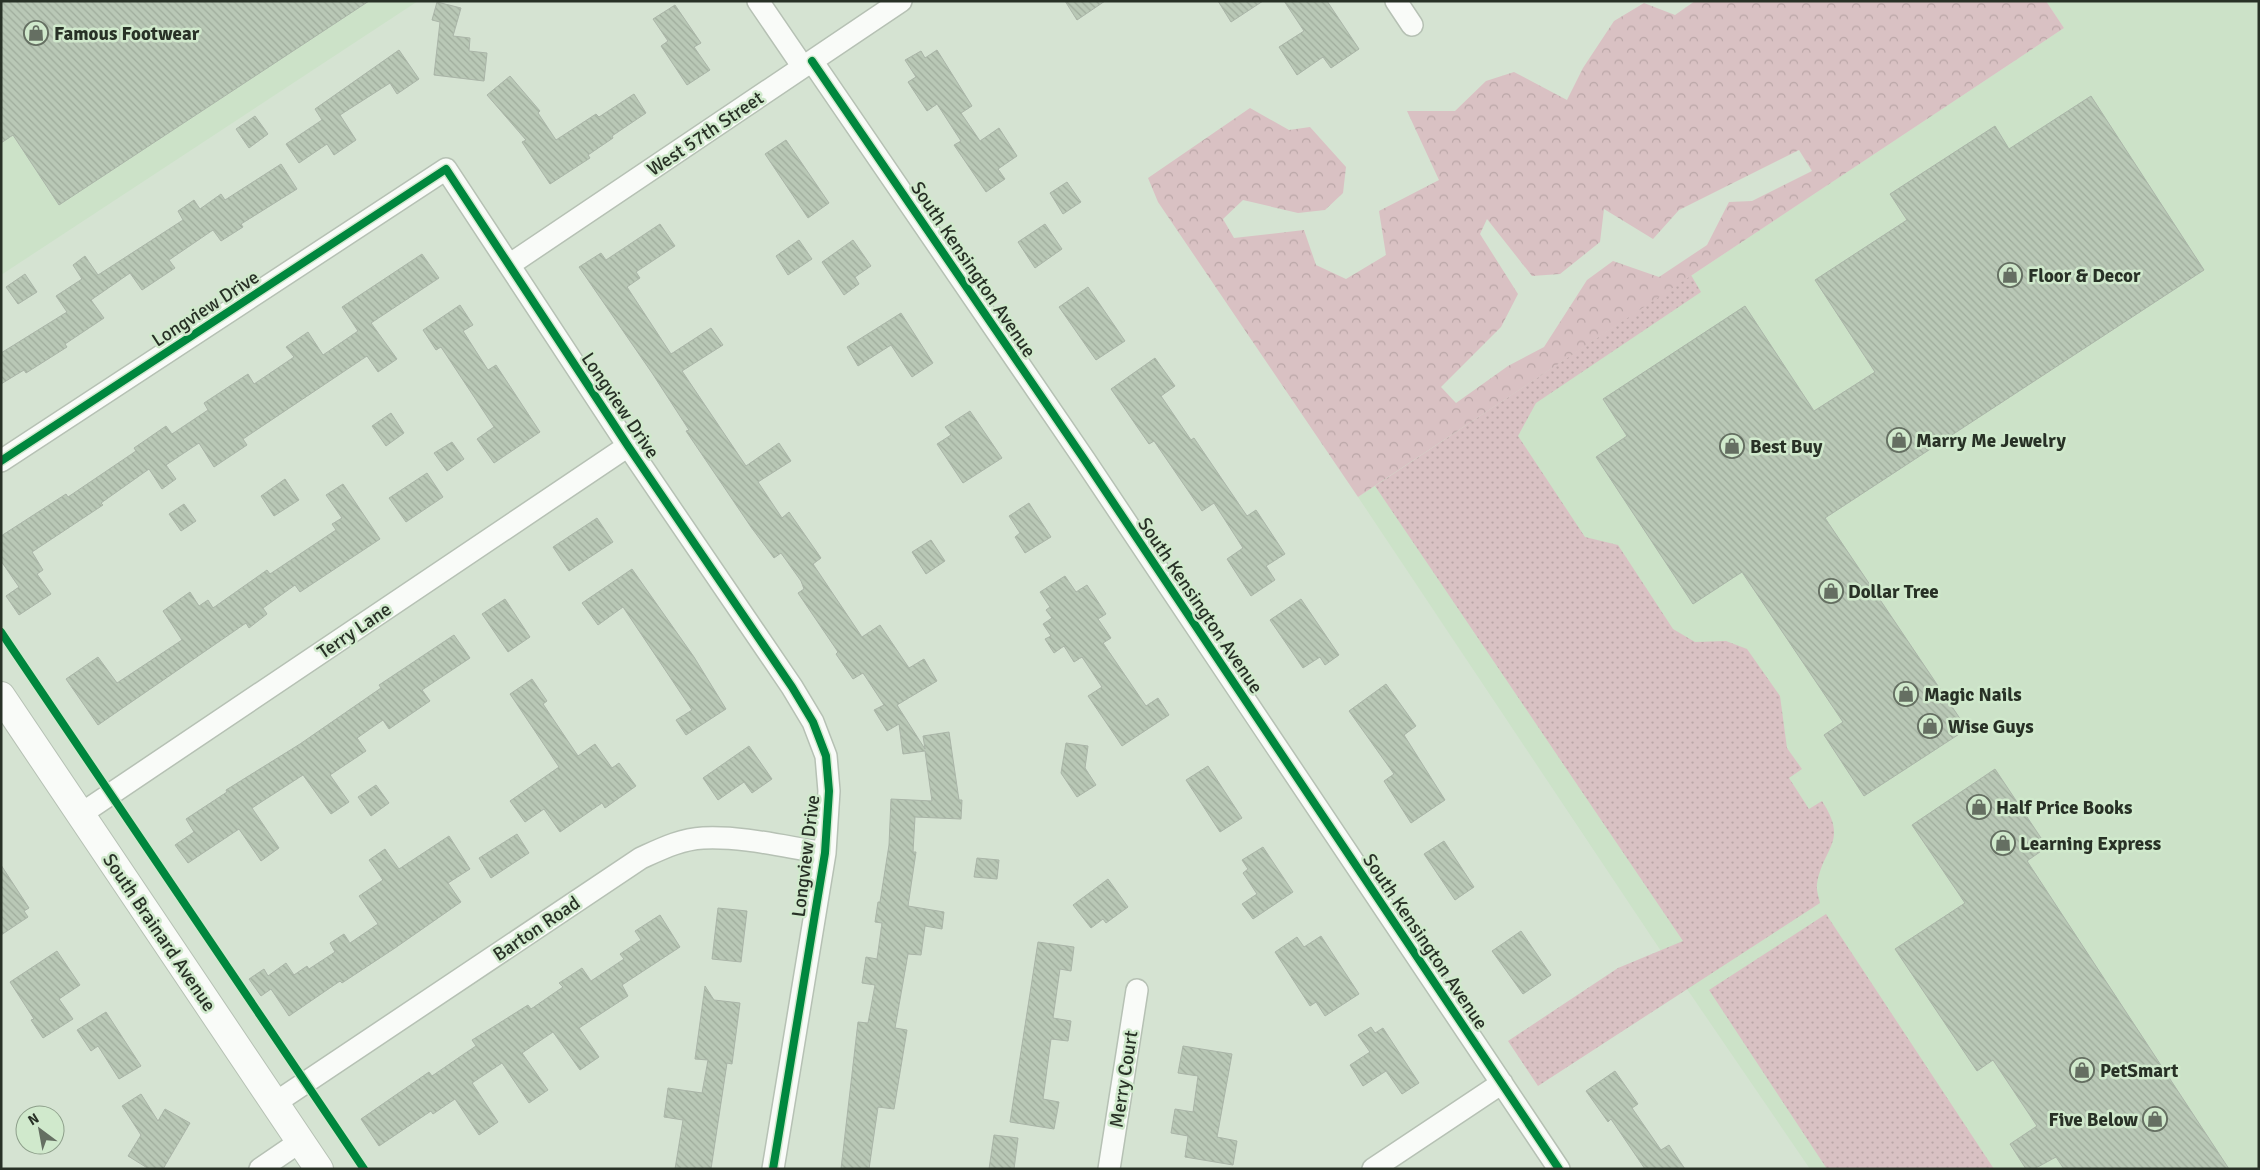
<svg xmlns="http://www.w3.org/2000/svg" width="2260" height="1170" viewBox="0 0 2260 1170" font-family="Signika,sans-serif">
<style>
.built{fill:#cce2c8}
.grass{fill:url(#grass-dots)}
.forest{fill:url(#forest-crowns);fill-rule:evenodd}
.building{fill:url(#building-back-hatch);stroke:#aab5a8}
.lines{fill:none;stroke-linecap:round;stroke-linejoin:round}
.street-casing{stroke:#b6c1b4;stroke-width:24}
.secondary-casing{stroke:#b6c1b4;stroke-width:30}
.street{stroke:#f9fbf8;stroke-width:21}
.secondary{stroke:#f9fbf8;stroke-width:28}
.cycleway-casing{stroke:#d0e9cc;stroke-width:11}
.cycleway{stroke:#00873e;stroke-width:8}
.labels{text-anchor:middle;stroke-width:5;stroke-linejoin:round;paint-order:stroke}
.poi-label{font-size:19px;font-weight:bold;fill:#283126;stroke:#d0e9cc;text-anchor:start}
.street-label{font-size:19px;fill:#283126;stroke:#d0e9cc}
</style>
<defs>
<pattern id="grass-dots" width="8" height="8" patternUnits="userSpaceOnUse" patternTransform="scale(1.25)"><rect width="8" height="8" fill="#d9c1c3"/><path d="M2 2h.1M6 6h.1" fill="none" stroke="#baa6a7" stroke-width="1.8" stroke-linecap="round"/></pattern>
<pattern id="forest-crowns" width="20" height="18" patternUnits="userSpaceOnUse" patternTransform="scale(1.25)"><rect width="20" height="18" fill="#d9c1c3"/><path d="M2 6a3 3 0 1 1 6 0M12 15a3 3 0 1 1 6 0" fill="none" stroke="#baa6a7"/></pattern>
<pattern id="building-back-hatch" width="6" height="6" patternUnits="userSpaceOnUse" patternTransform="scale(1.25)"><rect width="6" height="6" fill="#b9c8b6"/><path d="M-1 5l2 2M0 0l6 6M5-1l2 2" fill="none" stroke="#9fac9c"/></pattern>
</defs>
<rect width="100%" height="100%" fill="#d5e3d2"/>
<path class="built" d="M1,1h417l-417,274z
M2046,1h213v1168h-449l-149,-218 -303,-454 706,-469z"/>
<path class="grass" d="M1691,275l10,17 -165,111 -18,33 67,101 33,8 55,84 22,13 31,-1 21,8 33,47 7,52 15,21 -13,9 20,31 13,-8c27,41 1,46 -5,83 -1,6 2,14 3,19l-282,183 -30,-45 110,-73 65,-27 -308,-455z
M1826,914l168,255h-167l-118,-179z"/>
<path class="forest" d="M1695,1h351l18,27 -706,469 -200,-295 -10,-24 102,-70 39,22 21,-3 36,40 -3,26 -18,17 -27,3 -55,-13 -20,19 11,19 70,-8 12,35 30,14 40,-24 -7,-44 60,-31 -32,-69h48l31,-30 28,-9 53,28 16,-32 31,-47 30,-18 31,12zM1799,150l13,21 -60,30 -23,1 -22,43 -48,32 -46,-16 -26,19 -43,67 -36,19 -52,37 -15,-16 60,-60 17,-33 -38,-60 7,-15 45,57 28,-2 40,-32 4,-33 49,30 26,-29z"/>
<path class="building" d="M1,1h368l-310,204 -46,-70 -12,8z
M1065,1h40l-28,19z
M1218,1h45l-32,21z
M1284,1h43l32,48 -28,19 -8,-11 -26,18 -18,-28 25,-16z
M437,2l24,6 -8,28 17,2 -1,13 18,2 -3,28 -50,-6 6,-53 -8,-2z
M675,5l26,38 -7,4 16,23 -23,15 -26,-39 7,-5 -15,-22z
M399,50l20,29 -22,15 -7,-11 -50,32 16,25 -22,15 -7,-11 -28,19 -13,-19 36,-24 -7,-11z
M937,50l35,56 -11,7 19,28 19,-13 18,28 -19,13 7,10 -19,13 -32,-47 7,-4 -24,-37 -10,7 -19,-29 8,-5 -11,-17 16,-9 4,7z
M510,76l30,35 -2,2 18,27 40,-26 3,3 35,-23 12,19 -34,23 1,2 -25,17 2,3 -40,26 -28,-42 4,-2 -39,-45z
M2091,96l113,174 -379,248 142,211 -103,67 -40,-61 19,-13 -101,-150 -49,32 -97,-147 31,-21 -24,-37 142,-93 69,105 61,-39 -60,-92 92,-60 -17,-26 105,-68 14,23z
M255,116l13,18 -19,14 -13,-19z
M786,140l43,63 -21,15 -43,-64z
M281,164l16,25 -56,35 2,3 -22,14 -8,-11 -44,30 6,8 -33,22 -12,-17 -39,27 13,18 -39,26 2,3 -41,26 -2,-3 -23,14v-31l66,-41 -11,-16 26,-17 -9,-14 12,-9 13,19 85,-55 -5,-9 16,-11 6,9 21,-15 4,6z
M1067,182l14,20 -18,12 -13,-21z
M660,224l15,22 -39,26 4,6 -13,9 44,67 40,-26 12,17 -41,26 64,95 33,-23 12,18 -33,21 24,36 7,-6 32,46 -8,6 49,73 18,-12 29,43 15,-9 13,22 -40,24 28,44 -2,-13 26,-4 10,68h3l-1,19 -46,-2 -2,35h3l-8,54 36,6 -2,17 -17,-3 -4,29 -13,-1 -13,74 12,2 -13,79 -16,-2 -9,62h-28l17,-147 10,1 7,-38 -13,-2 4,-26 11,2 5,-36 -7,-1 3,-20h2l9,-57 2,-46 41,2 -7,-50 -22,3 -4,-30 -12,7 -13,-21 10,-5 -21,-32 -10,6 -17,-25 2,-2 -40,-59 6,-4 -3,-8 -20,-28 -7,5 -23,-31 -65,-96 3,-1 -37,-57 -73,-106 22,-14 5,7z
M1045,224l17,25 -27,19 -17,-26z
M799,240l13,19 -24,16 -12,-19z
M853,240l18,26 -16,11 4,7 -15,11 -22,-33z
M422,254l17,24 -68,45 26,36 -19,13 -11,-16 -124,83 4,6 -33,22 -15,-24 -33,22 10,14 -14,10 -13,-20 -48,34 2,2 -71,47 11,18 -6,4 14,20 -32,21 -13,-19 13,-9 -18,-26v-25l65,-42 2,3 68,-46 -2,-3 32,-22 6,8 36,-24 -4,-7 44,-29 6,10 40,-27 -8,-10 22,-15 15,23 35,-24 -16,-24z
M25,274l12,18 -19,12 -12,-17z
M1088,287l37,54 -29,19 -37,-53z
M460,305l13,20 -10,6 25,39 8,-5 44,67 -46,31 -17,-24 17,-12 -53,-80 -5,3 -13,-20z
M901,313l32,50 -21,14 -21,-32 -33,21 -11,-19z
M1155,358l20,28 -14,10 30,44 3,-2 53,78 9,-6 29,44 -19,12 9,14 -24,16 -24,-37 16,-11 -29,-45 -12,8 -48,-70 -5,3 -38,-55z
M970,411l32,47 -39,25 -26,-39 14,-9 -6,-8z
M391,413l13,20 -18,13 -14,-20z
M452,442l12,17 -17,12 -13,-18z
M427,473l16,24 -37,25 -17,-24z
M285,479l14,21 -25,16 -13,-20z
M343,484l37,55 -80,53 -5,-7 -32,23 4,6 -18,14 -3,-5 -148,102 -32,-46 32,-22 19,26 65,-43 -19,-29 27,-19 9,14 9,-6 5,8 54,-38 3,4 66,-44 -4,-6 10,-6 -16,-23z
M1029,503l22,34 -26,16 -10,-16 5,-4 -11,-17z
M184,504l12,17 -15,10 -12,-17z
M597,518l16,24 -44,29 -16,-24z
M931,540l14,21 -19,13 -14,-22z
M632,569l62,88 32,52 -40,26 -10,-15 16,-10 -69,-103 -25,18 -16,-22z
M1065,576l11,16 11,-7 19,29 -8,5 13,19 -8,5 43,63 12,-8 11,17 -47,31 -34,-50 14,-9 -20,-30 -8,5 -10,-16 -10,7 -9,-14 6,-3 -8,-12 9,-6 -6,-8 4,-3 -10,-15z
M505,599l25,38 -22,15 -26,-38z
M1301,599l38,56 -14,10 -5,-8 -17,11 -33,-48z
M454,635l16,23 -48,32 8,11 -41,28 -6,-9 -26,18 9,13 -36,24 19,27 -18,12 -28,-39 -51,33 27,40 -18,13 -22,-32 -51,34 -13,-18 19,-13 -8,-13 41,-27 -1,-2 74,-46 81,-56 -2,-3z
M532,679l15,22 -4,3 35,52 17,-12 17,24 7,-5 17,23 -31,22 -3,-5 -42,29 -16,-23 -19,13 -15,-21 49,-34 -49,-73z
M1386,684l30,42 -12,9 41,65 -34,23 -27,-42 10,-7 -45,-63z
M1066,743l22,3 -3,22 11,17 -19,12 -16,-24z
M749,746l23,33 -20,14 -8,-11 -26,18 -15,-22z
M1208,766l34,52 -22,14 -34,-52z
M1995,769l52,78 -20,14 202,308h-165l-8,-12 -22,12h-8l-16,-25 27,-18 -44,-66 -16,11 -82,-122 70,-46 -53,-78z
M376,785l13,18 -18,13 -13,-19z
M517,834l12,19 -38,25 -12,-20z
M449,836l21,33 -22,14 13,19 -66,46 -53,35 -2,-2 -51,35 -18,-27 -10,7 -12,-17 15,-10 4,7 18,-13 8,12 13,-9 2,3 26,-17 -5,-9 14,-9 6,9 28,-19 -19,-28 24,-16 -14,-20 16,-11 14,20z
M1444,841l30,46 -19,13 -31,-46z
M1263,847l30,45 -40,27 -11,-15 15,-10 -14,-21 5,-4 -6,-9z
M977,858l22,2 -2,19 -23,-2z
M1,865l28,43 -5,3 4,6 -27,18z
M1108,879l20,28 -22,16 -3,-4 -12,9 -18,-23z
M718,908l29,3 -6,51 -29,-3z
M660,915l20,32 -58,38 6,11 -49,32 20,29 -19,13 -27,-38 -31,21 26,37 -19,13 -27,-40 -30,20 26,39 -19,13 -24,-36 -22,15 -2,-3 -52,35 -18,-27 68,-47 3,4 32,-22 12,-8 -4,-6 21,-13 35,-22 3,4 32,-22 -4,-4 23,-15 9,13 33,-22 -4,-5 21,-14 -6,-9z
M1521,931l30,44 -28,19 -31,-43z
M1321,936l38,58 -34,22 -9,-14 -6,4 -35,-54 22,-15 7,10z
M1038,942l36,5 -3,24 -11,-2 -7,49 18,3 -3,20 -17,-2 -8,60 16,3 -5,27 -44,-7z
M57,951l23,34 -21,14 14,20 -30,19 -12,-18 3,-1 -24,-37z
M705,986l9,14 26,3 -8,61 -5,-1 -16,106h-36l8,-49 -19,-3 4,-29 34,5 6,-33 -13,-1z
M106,1012l35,54 -22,13 -21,-33 -7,5 -14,-21z
M1371,1027l4,6 8,-5 36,55 -17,11 -16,-23 -23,15 -13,-21 20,-13 -12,-17z
M1183,1046l49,8 -15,83 20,4 -4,24 -48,-8 3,-21 -17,-3 4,-24 18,3 5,-36 -20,-3z
M1615,1071l23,33 -6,4 29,42 8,-5 16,24h-40l-34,-50 -3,3 -22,-31z
M141,1094l17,27 7,-12 25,14 -27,46h-14l-21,-13 13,-21 -19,-29z
M994,1135l24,3 -4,31h-25z"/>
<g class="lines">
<defs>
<path id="street" d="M758,1l45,66
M1396,1l16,24
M812,61l272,398 475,710
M509,265l392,-264
M1,461l445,-292 182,277 164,241 21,35 13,34 3,35 -4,62 -52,316
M81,814l547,-368
M275,1103l366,-245c20,-9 40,-19 62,-20 40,-2 82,9 122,15
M260,1169l41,-28
M1109,1169l28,-179
M1373,1169l129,-86"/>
<path id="secondary" d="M1,696l318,473"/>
</defs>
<use href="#street" class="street-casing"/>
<use href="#secondary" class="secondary-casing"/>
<use href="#street" class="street"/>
<use href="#secondary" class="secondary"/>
<defs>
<path id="cycleway" d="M812,61l272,398 475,710
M1,461l445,-292 182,277 164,241 21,35 13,34 3,35 -4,62 -52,316
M1,632l363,537"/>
</defs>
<use href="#cycleway" class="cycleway-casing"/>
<use href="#cycleway" class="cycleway"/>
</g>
<defs>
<symbol id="shop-ring" viewBox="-11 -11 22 22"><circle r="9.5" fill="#d0e9cc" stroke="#656f62" stroke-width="1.5"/><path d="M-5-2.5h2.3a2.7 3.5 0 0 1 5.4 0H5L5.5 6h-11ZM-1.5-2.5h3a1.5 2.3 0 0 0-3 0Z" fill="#656f62"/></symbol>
</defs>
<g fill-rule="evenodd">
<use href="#shop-ring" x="22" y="19" width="28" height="28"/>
<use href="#shop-ring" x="1996" y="261" width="28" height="28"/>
<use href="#shop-ring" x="1885" y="426" width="28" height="28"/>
<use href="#shop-ring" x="1718" y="432" width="28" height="28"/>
<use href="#shop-ring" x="1817" y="577" width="28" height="28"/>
<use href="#shop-ring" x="1892" y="680" width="28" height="28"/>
<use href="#shop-ring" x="1916" y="712" width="28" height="28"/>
<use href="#shop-ring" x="1965" y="793" width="28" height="28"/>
<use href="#shop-ring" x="1989" y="829" width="28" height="28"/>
<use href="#shop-ring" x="2068" y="1056" width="28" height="28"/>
<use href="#shop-ring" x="2141" y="1105" width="28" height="28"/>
</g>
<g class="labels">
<g class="poi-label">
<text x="54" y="40">Famous Footwear</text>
<text x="2028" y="282">Floor &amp; Decor</text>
<text x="1916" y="447">Marry Me Jewelry</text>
<text x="1750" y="453">Best Buy</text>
<text x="1848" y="598">Dollar Tree</text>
<text x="1924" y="701">Magic Nails</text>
<text x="1948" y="733">Wise Guys</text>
<text x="1996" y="814">Half Price Books</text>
<text x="2020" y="850">Learning Express</text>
<text x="2100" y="1077">PetSmart</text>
<text x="2138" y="1126" text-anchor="end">Five Below</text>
</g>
<g class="street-label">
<text transform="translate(705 133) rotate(-34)" y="7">West 57th Street</text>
<text transform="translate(974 269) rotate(56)" y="7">South Kensington Avenue</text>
<text transform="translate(205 308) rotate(-33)" y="7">Longview Drive</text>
<text transform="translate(621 405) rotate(56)" y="7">Longview Drive</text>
<text transform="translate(1201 605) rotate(56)" y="7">South Kensington Avenue</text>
<text transform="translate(354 630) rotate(-34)" y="7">Terry Lane</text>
<text transform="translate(805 856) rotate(-83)" y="7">Longview Drive</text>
<text transform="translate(536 928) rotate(-34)" y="7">Barton Road</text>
<text transform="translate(160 932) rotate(56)" y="7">South Brainard Avenue</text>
<text transform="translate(1426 941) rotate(56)" y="7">South Kensington Avenue</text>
<text transform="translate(1123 1079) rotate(-81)" y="7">Merry Court</text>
</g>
</g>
<rect width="2260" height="1170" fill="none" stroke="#283126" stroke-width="5"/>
<g transform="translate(40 1130) rotate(328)"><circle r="24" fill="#d0e9cc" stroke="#8d9f8a"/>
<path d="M0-4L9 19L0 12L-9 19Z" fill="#656f62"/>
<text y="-8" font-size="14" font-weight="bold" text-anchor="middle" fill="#283126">N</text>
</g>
</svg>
